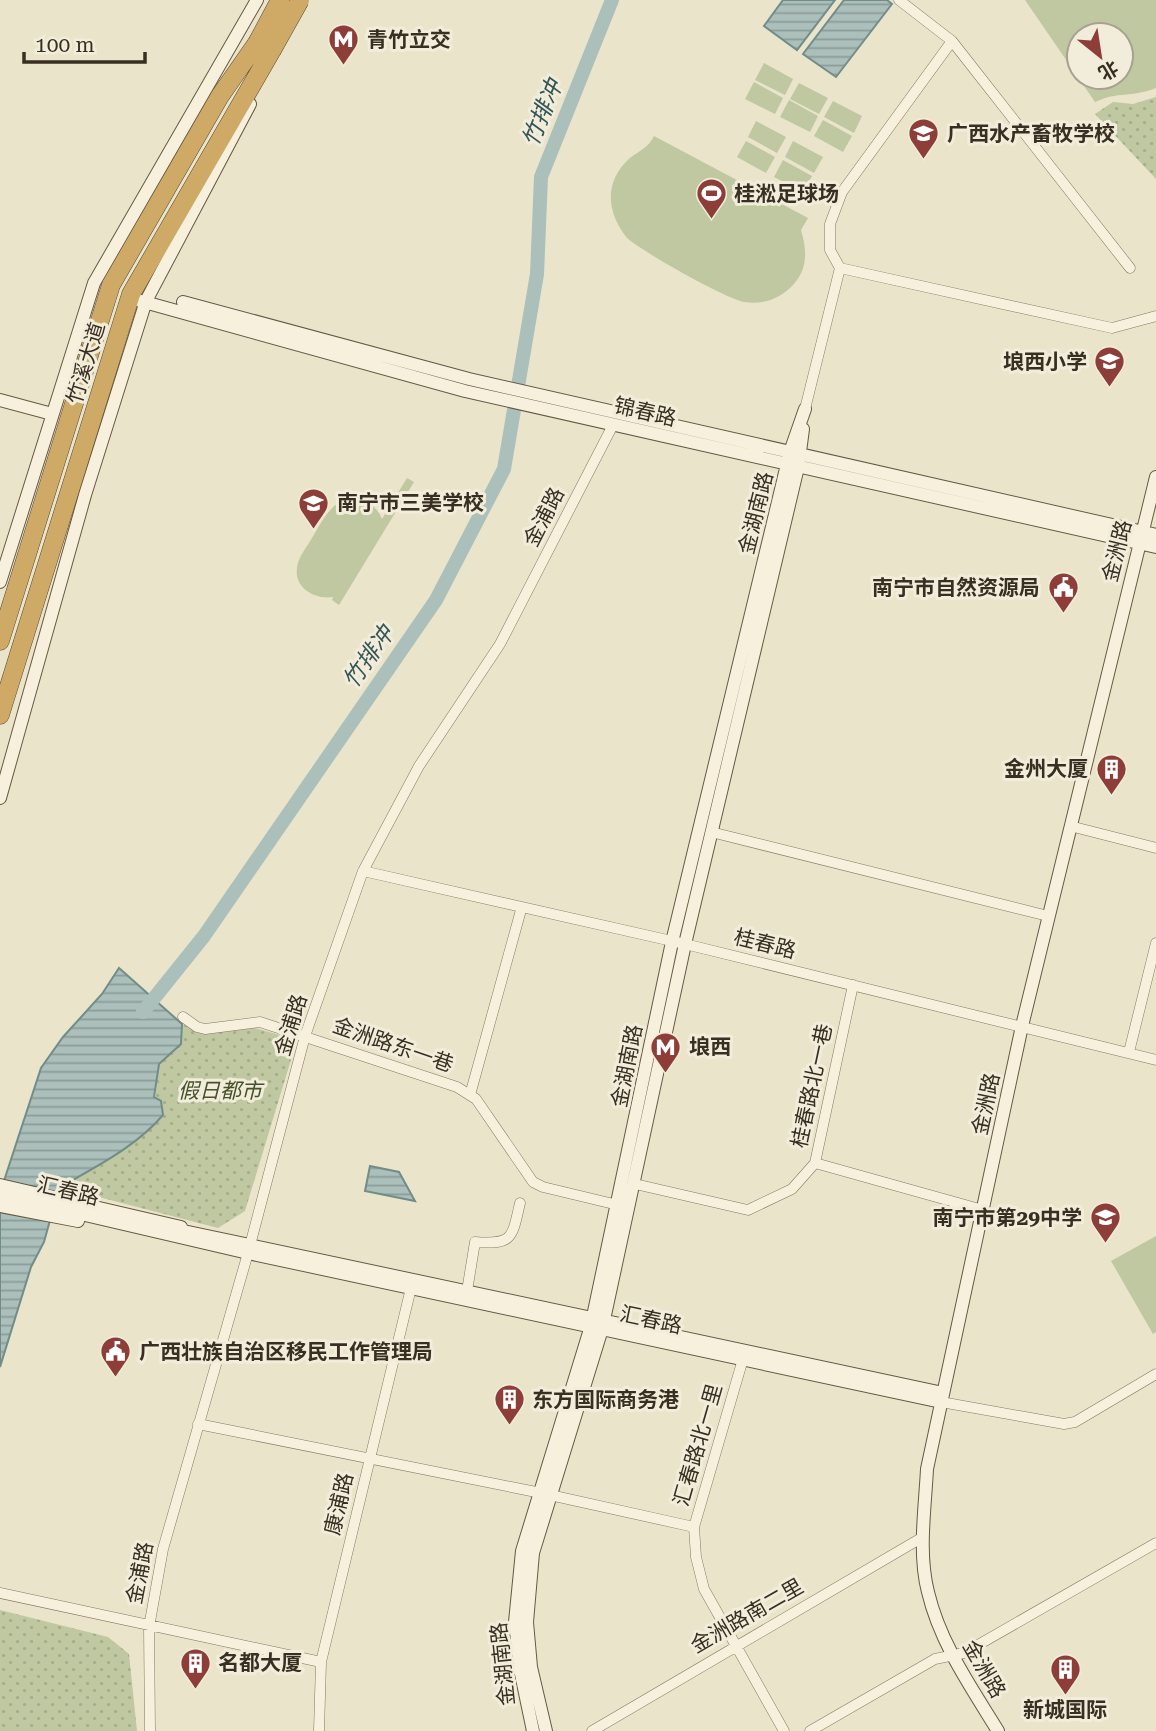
<svg xmlns="http://www.w3.org/2000/svg" width="1156" height="1731" viewBox="0 0 1156 1731" font-family="'Roboto Serif','Noto Sans SC',serif">
<style>
.green{fill:#bfc8a0;fill-rule:evenodd}
.park{fill:url(#park-dots)}
.water{fill:url(#water-rules);stroke:#728d89;stroke-width:2}
.lines{fill:none;stroke-linecap:round;stroke-linejoin:round}
.river{stroke:#abbfbb;stroke-width:14}
.street-casing{stroke:#857761;stroke-width:11}
.secondary-casing{stroke:#675944;stroke-width:14}
.highway-casing{stroke:#544634;stroke-width:19}
.street{stroke:#f6f0dd;stroke-width:10}
.secondary{stroke:#f6f0dd;stroke-width:12}
.highway{stroke:#cfaa67;stroke-width:18}
.highway-bridge-casing{stroke:#544634;stroke-width:19;stroke-linecap:butt}
.highway-bridge{stroke:#cfaa67;stroke-width:18}
.labels{text-anchor:middle;stroke-width:6;stroke-linejoin:round;paint-order:stroke}
.poi-label{font-size:21px;font-weight:bold;fill:#382f22;stroke:#f2edda;text-anchor:start}
.street-label{font-size:21px;fill:#382f22;stroke:#f2edda}
.park-label{font-size:21px;font-style:italic;fill:#45522b;stroke:#f2edda}
.water-label{font-size:23px;font-style:italic;fill:#345556;stroke:#f2edda}
</style>
<defs>
<pattern id="park-dots" width="8" height="8" patternUnits="userSpaceOnUse" patternTransform="scale(1.75)"><rect width="8" height="8" fill="#bfc8a0"/><path d="M2 2h.1M6 6h.1" fill="none" stroke="#a5ac8a" stroke-width="1.8" stroke-linecap="round"/></pattern>
<pattern id="water-rules" width="6" height="5" patternUnits="userSpaceOnUse" patternTransform="scale(1.75)"><rect width="6" height="5" fill="#abbfbb"/><path d="M0 2.5h6" fill="none" stroke="#8c9c98"/></pattern>
</defs>
<rect width="100%" height="100%" fill="#eae4cb"/>
<path class="green" d="M1025,0h131v88c-25,10 -38,3 -61,14zM1079,35h42v42h-42z
M764,63l29,16 -8,16 -30,-15z
M754,82l29,16 -8,16 -30,-15z
M799,83l29,15 -9,16 -29,-15z
M789,100l29,16 -8,16 -30,-15z
M833,101l29,15 -8,17 -30,-16z
M823,120l29,16 -9,16 -29,-16z
M756,121l30,16 -9,16 -29,-16z
M654,136l154,82 -7,12c6,20 7,39 -8,55 -13,14 -30,20 -49,17 -20,-4 -101,-50 -117,-64 -21,-26 -23,-57 3,-80 10,-8 18,-10 24,-22z
M746,141l29,16 -9,16 -29,-16z
M793,141l30,16 -9,16 -29,-16z
M783,160l29,16 -9,16 -29,-15z
M407,478l7,4 -75,123 -7,-5 1,-3c-18,3 -39,-9 -36,-29 1,-11 10,-21 15,-30 11,-18 25,-49 52,-38 8,4 15,11 18,19z
M1156,1236v96l-3,2 -42,-73z"/>
<path class="park" d="M1156,97v82l-61,-65 18,-12 20,2z
M182,1024l20,9 49,-6 46,13 -52,171 -27,17 -158,-41 92,-59 7,-65 22,-19z
M0,1610l108,27 21,17 8,77h-137z"/>
<path class="water" d="M783,0h52l-38,50 -33,-24z
M844,0h43l5,4 -56,73 -33,-23z
M119,968l63,56 -1,20 -22,20 -5,33 7,4 2,14c-27,32 -68,52 -104,73l-15,54 -13,25 -31,100v-174l41,-125 22,-31 39,-43z
M370,1166l29,6 16,29 -50,-10z"/>
<g class="lines">
<path class="river" d="M143,1012l61,-76 232,-336 68,-131 33,-195 4,-97 71,-177"/>
<defs>
<path id="street" d="M899,0l53,41 178,227
M952,41l-110,151 -12,32v26l10,18 272,60 44,-12
M805,409l35,-141
M1070,826l86,22
M711,832l337,84
M363,871l322,73 471,116
M183,1017l14,10 8,2 55,-7 197,65 19,12 57,83 10,5 79,19
M1129,1052l27,-109
M470,1095l51,-185
M815,1163l168,47
M635,1184l113,26 44,-21 23,-26 38,-178
M467,1291l8,-49c38,3 37,-4 45,-39
M743,1359l-49,168 2,30 8,32 80,142
M941,1402l123,22 11,-2 81,-48
M198,1424l343,69 153,34
M0,1593l321,69
M150,1731l-1,-104 14,-78 85,-296 57,-217 58,-165 56,-105 81,-122 113,-219
M319,1731l2,-69 90,-374
M592,1731l331,-194
M810,1731l125,-72 29,-6 192,-110"/>
<path id="secondary" d="M130,298l335,93 691,156
M183,302l286,77 687,156
M0,400l52,14
M0,582l94,-299 163,-283
M0,798l85,-303 61,-194 104,-197
M0,1185l181,42
M0,1195l248,58 693,149
M0,1206l78,15
M174,1229l769,164
M533,1731l-13,-62 -5,-47 7,-71 69,-225 81,-384 118,-490 15,-43
M546,1731l-15,-64 -4,-45 6,-69 69,-224 83,-385 113,-477 5,-38
M998,1731c-27,-44 -58,-88 -70,-139 -10,-39 -3,-83 -1,-123l95,-443 134,-549"/>
<path id="highway" d="M0,641l111,-356 109,-189 37,-53
M0,715l131,-421 141,-244"/>
</defs>
<use href="#street" class="street-casing"/>
<use href="#secondary" class="secondary-casing"/>
<use href="#highway" class="highway-casing"/>
<use href="#street" class="street"/>
<use href="#secondary" class="secondary"/>
<use href="#highway" class="highway"/>
<defs>
<path id="highway-bridge" d="M257,43l23,-43
M272,50l28,-50"/>
</defs>
<use href="#highway-bridge" class="highway-bridge-casing"/>
<use href="#highway-bridge" class="highway-bridge"/>
</g>
<defs>
<symbol id="metro-pin" viewBox="-11 -11 22 30"><path d="M0 17L-7.5 6A9.5 9.5 0 1 1 7.5 6Z" fill="#8e3e38" stroke="#f2edda"/><path d="M-5.5 5V-5H-3L0 0L3-5H5.5V5H3V-.5L0 4L-3-.5V5Z" fill="#fff"/></symbol>
<symbol id="school-pin" viewBox="-11 -11 22 30"><path d="M0 17L-7.5 6A9.5 9.5 0 1 1 7.5 6Z" fill="#8e3e38" stroke="#f2edda"/><path d="M0-5L7-2L0 1L-7-2ZM-4 1L0 2.5L4 1V4Q0 6-4 4Z" fill="#fff"/></symbol>
<symbol id="stadium-pin" viewBox="-11 -11 22 30"><path d="M0 17L-7.5 6A9.5 9.5 0 1 1 7.5 6Z" fill="#8e3e38" stroke="#f2edda"/><path d="M0-5a6.5 5 0 1 0 0 10a6.5 5 0 1 0 0-10ZM-3.5-1.8h7v3.6h-7Z" fill="#fff"/></symbol>
<symbol id="civic-pin" viewBox="-11 -11 22 30"><path d="M0 17L-7.5 6A9.5 9.5 0 1 1 7.5 6Z" fill="#8e3e38" stroke="#f2edda"/><path d="M-.6-6.5H3V-4.5H.6V-3L4-1V1h2V6H-6V1h2V-1L-.6-3ZM-1.2 2.5V6h2.4V2.5Z" fill="#fff"/></symbol>
<symbol id="building-pin" viewBox="-11 -11 22 30"><path d="M0 17L-7.5 6A9.5 9.5 0 1 1 7.5 6Z" fill="#8e3e38" stroke="#f2edda"/><path d="M-4-6H4V6H1V3H-1V6H-4ZM-2.5-4.3h1.7v1.8h-1.7ZM.8-4.3h1.7v1.8H.8ZM-2.5-1h1.7V.8h-1.7ZM.8-1h1.7V.8H.8Z" fill="#fff"/></symbol>
</defs>
<g fill-rule="evenodd">
<use href="#metro-pin" x="326" y="22" width="35" height="47"/>
<use href="#school-pin" x="906" y="116" width="35" height="47"/>
<use href="#stadium-pin" x="694" y="176" width="35" height="47"/>
<use href="#school-pin" x="1092" y="344" width="35" height="47"/>
<use href="#school-pin" x="296" y="486" width="35" height="47"/>
<use href="#civic-pin" x="1046" y="570" width="35" height="47"/>
<use href="#building-pin" x="1094" y="752" width="35" height="47"/>
<use href="#metro-pin" x="648" y="1030" width="35" height="47"/>
<use href="#school-pin" x="1088" y="1200" width="35" height="47"/>
<use href="#civic-pin" x="98" y="1334" width="35" height="47"/>
<use href="#building-pin" x="492" y="1382" width="35" height="47"/>
<use href="#building-pin" x="178" y="1646" width="35" height="47"/>
<use href="#building-pin" x="1048" y="1652" width="35" height="47"/>
</g>
<g class="labels">
<g class="poi-label">
<text x="367" y="47">青竹立交</text>
<text x="947" y="141">广西水产畜牧学校</text>
<text x="734" y="201">桂淞足球场</text>
<text x="1087" y="369" text-anchor="end">埌西小学</text>
<text x="337" y="510">南宁市三美学校</text>
<text x="1040" y="595" text-anchor="end">南宁市自然资源局</text>
<text x="1088" y="776" text-anchor="end">金州大厦</text>
<text x="689" y="1054">埌西</text>
<text x="1082" y="1225" text-anchor="end">南宁市第29中学</text>
<text x="139" y="1359">广西壮族自治区移民工作管理局</text>
<text x="532" y="1407">东方国际商务港</text>
<text x="218" y="1670">名都大厦</text>
<text x="1065" y="1717" text-anchor="middle">新城国际</text>
</g>
<g class="street-label">
<text transform="translate(86 363) rotate(-73)" y="7">竹溪大道</text>
<text transform="translate(645 412) rotate(13)" y="7">锦春路</text>
<text transform="translate(756 513) rotate(-76)" y="7">金湖南路</text>
<text transform="translate(544 517) rotate(-63)" y="7">金浦路</text>
<text transform="translate(1117 551) rotate(-76)" y="7">金洲路</text>
<text transform="translate(765 944) rotate(14)" y="7">桂春路</text>
<text transform="translate(291 1025) rotate(-73)" y="7">金浦路</text>
<text transform="translate(393 1045) rotate(19)" y="7">金洲路东一巷</text>
<text transform="translate(627 1066) rotate(-79)" y="7">金湖南路</text>
<text transform="translate(812 1086) rotate(-78)" y="7">桂春路北一巷</text>
<text transform="translate(986 1104) rotate(-78)" y="7">金洲路</text>
<text transform="translate(68 1191) rotate(13)" y="7">汇春路</text>
<text transform="translate(651 1320) rotate(12)" y="7">汇春路</text>
<text transform="translate(698 1445) rotate(-74)" y="7">汇春路北一里</text>
<text transform="translate(339 1504) rotate(-77)" y="7">康浦路</text>
<text transform="translate(140 1573) rotate(-79)" y="7">金浦路</text>
<text transform="translate(747 1616) rotate(-30)" y="7">金洲路南二里</text>
<text transform="translate(503 1664) rotate(-96)" y="7">金湖南路</text>
<text transform="translate(984 1669) rotate(60)" y="7">金洲路</text>
</g>
<g class="park-label">
<text x="220" y="1098">假日都市</text>
</g>
<g class="water-label">
<text transform="translate(542 113) rotate(-68)" y="8">竹排冲</text>
<text transform="translate(368 657) rotate(-55)" y="8">竹排冲</text>
</g>
</g>
<g transform="translate(1100 56) rotate(150)"><circle r="33" fill="#f2edda" stroke="#a8a190" stroke-width="2"/>
<path d="M0-5L12 26L0 18L-12 26Z" fill="#8e3e38"/>
<text y="-10" font-size="19" font-weight="bold" text-anchor="middle" fill="#382f22">北</text>
</g>
<path d="M24 52v10h121v-10" fill="none" stroke="#382f22" stroke-width="3.5"/>
<text x="35" y="52" font-size="21" fill="#382f22" stroke="#f2edda" stroke-width="5" paint-order="stroke">100 m</text>
</svg>
